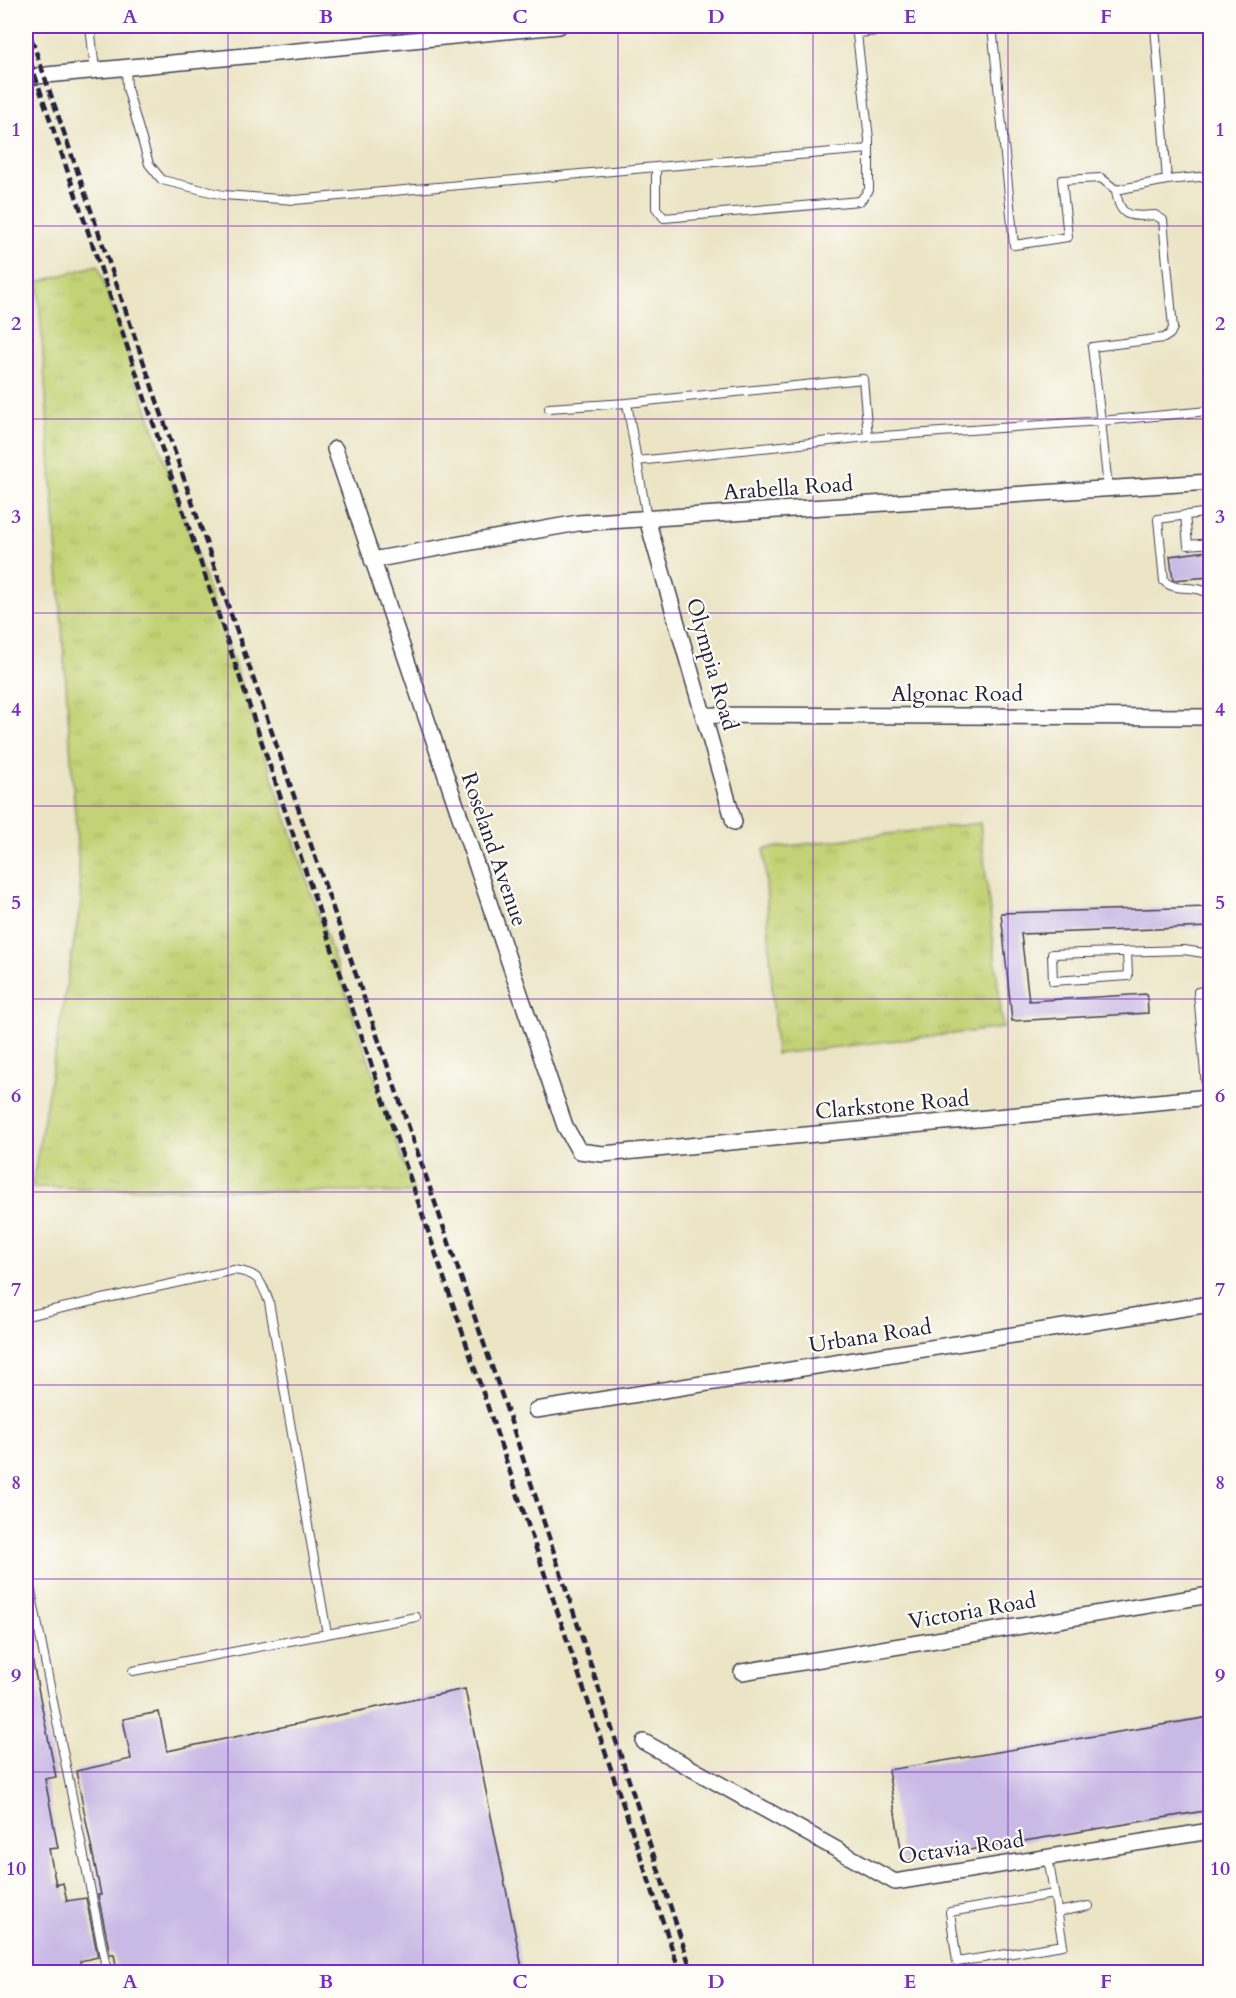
<svg xmlns="http://www.w3.org/2000/svg" width="1236" height="1998" viewBox="0 0 1236 1998" font-family="Cardo,serif">
<style>
.grass{fill:url(#grass-tufts);stroke:#727a58;stroke-width:1.5}
.building{fill:#c9b9e5}
.lines{fill:none;stroke-linecap:round;stroke-linejoin:round}
.lane-casing{stroke:#403f50;stroke-width:10}
.street-casing{stroke:#403f50;stroke-width:18}
.lane{stroke:#fff;stroke-width:8}
.street{stroke:#fff;stroke-width:15}
.rail{stroke:#22223b;stroke-width:4.5;stroke-dasharray:9 4.5;stroke-linecap:butt}
.grid{fill:none;stroke:#7b2cbf;stroke-width:1.5;stroke-opacity:0.55}
.labels{text-anchor:middle;stroke-width:4.5;stroke-linejoin:round;paint-order:stroke}
.street-label{font-size:22px;fill:#22223b;stroke:#fdfcf7}
.neatline{fill:none;stroke:#7b2cbf;stroke-width:2}
.grid-label{font-size:20px;text-anchor:middle;font-weight:bold;fill:#7b2cbf}
</style>
<defs>
<pattern id="grass-tufts" width="24" height="20" patternUnits="userSpaceOnUse" patternTransform="scale(1.5)"><rect width="24" height="20" fill="#c3d274"/><path d="M3 7l-1-3M5 7V3M7 7l1-3M15 17l-1-3M17 17v-4M19 17l1-3" fill="none" stroke="#a7b465"/></pattern>
</defs>
<rect width="100%" height="100%" fill="#fdfcf7"/>
<filter id="ink" filterUnits="userSpaceOnUse"><feTurbulence type="fractalNoise" baseFrequency=".0167" numOctaves="2"/><feDisplacementMap in="SourceGraphic" scale="12" xChannelSelector="R" yChannelSelector="G"/><feConvolveMatrix kernelMatrix="1 2 1 2 8 2 1 2 1" color-interpolation-filters="sRGB"/></filter>
<filter id="wash" filterUnits="userSpaceOnUse"><feTurbulence type="fractalNoise" baseFrequency=".008" numOctaves="4" result="noise"/><feDisplacementMap in="SourceGraphic" scale="24" xChannelSelector="R" yChannelSelector="G"/><feGaussianBlur stdDeviation="1.35" result="paint"/><feColorMatrix in="noise" values="0 0 0 0 0 0 0 0 0 0 0 0 0 0 0 0 0 1.4 0 .05"/><feComposite in="paint" operator="in"/></filter>
<g filter="url(#wash)">
<rect width="100%" height="100%" fill="#ebe4c5"/>
<path class="grass" d="M98,265l316,928 -382,-6 49,-286 -43,-619z
M980,823l23,205 -227,26 -12,-205z"/>
<g id="blocks">
<path class="building" d="M1207,551l3,26 -37,3 -3,-24z
M1210,907v20l-189,7 8,67 118,-7 1,19 -136,8 -11,-108z
M26,1658h6l24,119 -11,2 13,69 -9,1 7,36 7,-2 4,18 19,-3 12,59 -18,4 2,11h-56z
M465,1689l58,283h-406l-3,-18h-4l-12,-59h3l-25,-124 55,-12 -8,-40 36,-7 8,39z
M1210,1717v93l-307,51 -15,-91z"/>
</g>
</g>
<g filter="url(#ink)">
<use href="#blocks" fill-opacity="0" stroke="#403f50" stroke-width="1.5"/>
<g class="lines">
<defs>
<path id="lane" d="M90,26l5,44
M856,26l13,113v51l-9,11 -196,17 -8,-10v-41l213,-18
M992,26l22,219 54,-8 -6,-57 39,-2 15,12 51,-10 43,-4
M1155,26l12,154
M857,33l71,-7
M126,67l1,21 22,76 13,16 61,15 72,5 361,-33
M1116,190c3,28 14,27 39,25l8,5 10,108 -3,6 -6,4 -72,9 9,74 107,-10
M627,403l236,-24 5,58
M549,408l78,-5 10,58
M1210,512l-52,7 6,62c13,12 33,2 46,14
M1185,515l3,30 22,-2
M647,519l-10,-58 231,-24 233,-16 7,67
M1127,952l1,24 -75,5 -1,-27 132,-4 26,4
M1207,1097l-9,-105 12,-2
M26,1316l208,-46c24,3 27,10 35,32l58,332
M26,1566l81,406
M133,1671l283,-54
M1048,1857l15,88 -106,17 -7,-50 104,-18
M1057,1912l32,-6"/>
<path id="street" d="M26,77l533,-51
M335,449l230,677 14,25 24,3 607,-57
M647,519l87,303
M372,560l206,-37 632,-41
M704,715l506,2
M536,1410l674,-106
M742,1672l468,-77
M644,1742l251,140 315,-51"/>
</defs>
<use href="#lane" class="lane-casing"/>
<use href="#street" class="street-casing"/>
<use href="#lane" class="lane"/>
<use href="#street" class="street"/>
<path class="rail" d="M27,26l482,1390 183,556
M26,49l654,1923"/>
</g>
</g>
<path class="grid" d="M228,26v1946M423,26v1946M618,26v1946M813,26v1946M1008,26v1946M26,226h1184M26,419h1184M26,613h1184M26,806h1184M26,999h1184M26,1192h1184M26,1385h1184M26,1579h1184M26,1772h1184"/>
<g class="labels">
<g class="street-label">
<text transform="translate(788 487) rotate(-4)" y="8">Arabella Road</text>
<text transform="translate(713 664) rotate(74)" y="8">Olympia Road</text>
<text x="957" y="701">Algonac Road</text>
<text transform="translate(495 849) rotate(71)" y="8">Roseland Avenue</text>
<text transform="translate(892 1104) rotate(-5)" y="8">Clarkstone Road</text>
<text transform="translate(870 1335) rotate(-9)" y="8">Urbana Road</text>
<text transform="translate(972 1610) rotate(-10)" y="8">Victoria Road</text>
<text transform="translate(961 1847) rotate(-8)" y="8">Octavia Road</text>
</g>
</g>
<rect width="1236" height="1998" fill="none" stroke="#fdfcf7" stroke-width="66"/>
<rect x="33" y="33" width="1170" height="1932" class="neatline"/>
<g class="grid-label">
<text x="130" y="23">A</text>
<text x="326" y="23">B</text>
<text x="520" y="23">C</text>
<text x="716" y="23">D</text>
<text x="910" y="23">E</text>
<text x="1106" y="23">F</text>
<text x="16" y="136">1</text>
<text x="1220" y="136">1</text>
<text x="16" y="330">2</text>
<text x="1220" y="330">2</text>
<text x="16" y="523">3</text>
<text x="1220" y="523">3</text>
<text x="16" y="716">4</text>
<text x="1220" y="716">4</text>
<text x="16" y="909">5</text>
<text x="1220" y="909">5</text>
<text x="16" y="1102">6</text>
<text x="1220" y="1102">6</text>
<text x="16" y="1296">7</text>
<text x="1220" y="1296">7</text>
<text x="16" y="1489">8</text>
<text x="1220" y="1489">8</text>
<text x="16" y="1682">9</text>
<text x="1220" y="1682">9</text>
<text x="16" y="1875">10</text>
<text x="1220" y="1875">10</text>
<text x="130" y="1988">A</text>
<text x="326" y="1988">B</text>
<text x="520" y="1988">C</text>
<text x="716" y="1988">D</text>
<text x="910" y="1988">E</text>
<text x="1106" y="1988">F</text>
</g>
</svg>
